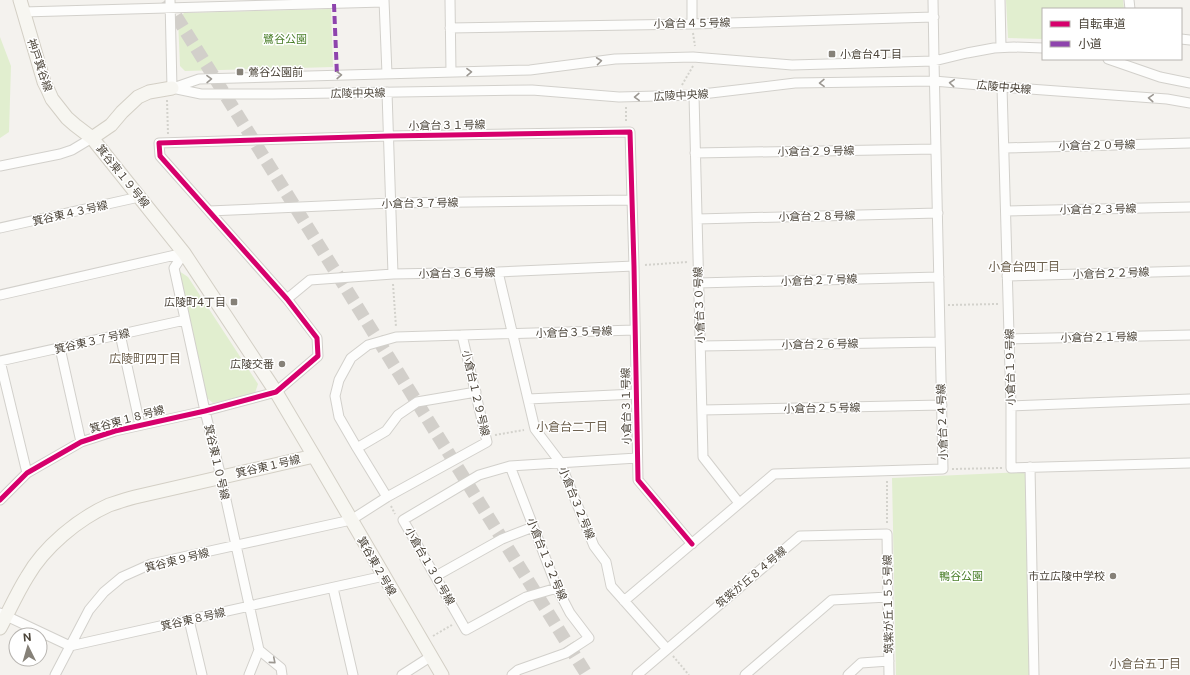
<svg xmlns="http://www.w3.org/2000/svg" width="1190" height="675" viewBox="0 0 1190 675" font-family="'Public Sans','Noto Sans JP',sans-serif">
<style>
.green{fill:#e1eecf}
.lines{fill:none;stroke-linecap:round;stroke-linejoin:round}
.secondary-tunnel{stroke:#d2cfca;stroke-width:13;stroke-dasharray:13 6;stroke-linecap:butt}
.street-casing{stroke:#d2d0cb;stroke-width:11}
.secondary-casing{stroke:#d3cfc5;stroke-width:15}
.path{stroke:#d3d2cc;stroke-width:2;stroke-dasharray:2 2;stroke-linecap:butt}
.street{stroke:#fdfdfc;stroke-width:9}
.secondary{stroke:#f7f6f1;stroke-width:13}
.quiet{stroke:#8e44ad;stroke-width:4;stroke-dasharray:8 4;stroke-linecap:butt}
.cycleway-casing{stroke:#fff;stroke-width:8}
.cycleway{stroke:#d6006c;stroke-width:5}
.oneway{stroke:#9b9791}
.poi-dot{fill:#868178;stroke:#fff;stroke-width:1.5}
.labels{text-anchor:middle;stroke-width:3;stroke-linejoin:round;paint-order:stroke}
.street-label{font-size:11px;fill:#4b4439;stroke:#fff}
.park-label{font-size:11px;fill:#4a7f2a;stroke:#fff}
.poi-label{font-size:11px;fill:#4b4439;stroke:#fff;text-anchor:end}
.neighbourhood-label{font-size:12px;fill:#6e6250;stroke:#fff}
</style>
<rect width="100%" height="100%" fill="#f4f2ee"/>
<path class="green" d="M1006,0h117l1,9h-81v30l-35,-1z
M331,9l2,58 -148,4 -5,-5 -2,-46 6,-7z
M0,37l11,29 -2,66 -9,6z
M179,271l9,6 70,107 -3,9 -42,10 -6,-5z
M1021,472l5,2 4,201h-134l-4,-197z"/>
<g class="lines">
<path class="secondary-tunnel" d="M166,0l421,675"/>
<defs>
<path id="street" d="M170,0l2,88
M384,0l3,74
M450,0l1,72
M692,0v24
M1000,0l1,47
M1129,0l1,9
M23,12l361,-10
M450,28l242,-4 242,-7
M1181,39l9,1
M1108,59l52,18 30,6
M1002,87l9,319v62l179,-5
M172,88l29,6h72l259,-4 87,7 75,-2 101,-12 139,-2 68,6 165,12 23,4
M173,88l26,-9 331,-9 85,-11 78,-2 99,8 142,-4 33,-8 27,-5 20,-1 29,1
M387,92l6,182
M694,95l9,362 36,46
M1004,148l186,-5
M695,153l241,-4
M0,166l60,-12 12,-4 20,-12
M209,211l182,-8 241,-3
M1006,211l184,-4
M697,219l241,-6
M0,228l139,-31
M184,253l-10,15 31,143 16,66 38,173 -10,25
M498,272l37,157 25,33 34,84 12,16 5,24 56,63
M1007,276l183,-5
M698,283l241,-6
M0,295l184,-42
M287,299l23,-19 83,-6 105,-2 136,-6
M120,334l20,91
M1009,339l181,-4
M701,346l239,-4
M60,348l21,94
M0,361l185,-41
M0,361l27,112
M528,399l108,-5
M1011,406l179,-7
M702,410l240,-5
M357,448l-18,-31 -4,-21 4,-16 12,-22 17,-13 28,-8 66,-2
M510,466l-31,9 -76,45 63,110 60,-33 31,-9
M1030,467l4,208
M387,497l-30,-49 29,-17 12,-16 19,-13 59,-10
M0,500l27,-27 54,-31 34,-11 90,-20 71,-19 42,-36 -1,-18 -30,-39 -127,-143 -1,-13 230,-7 241,-4 4,134 4,214 54,64
M436,576l66,-37 31,-12
M333,588l20,87
M624,601l150,-127 169,-5 -9,-408 -1,-61
M0,613l70,33 314,-70
M189,620l13,55
M259,650l22,18 1,7
M55,675l34,-65 15,-18 18,-15 29,-13 200,-44 36,-23 100,-55 -25,-107 173,-5
M402,675l28,-18
M512,675l6,-5 48,-17 23,-15 -19,-25 -13,-25 -47,-122 127,-8
M637,675l163,-139 87,-2 2,141
M745,675l87,-75 56,-3
M848,675l13,-12 28,-2"/>
<path id="secondary" d="M92,138l19,-13 11,-13 16,-15 11,-5 23,-4
M314,456l128,219
M0,628c9,-17 17,-35 27,-51 17,-30 51,-58 82,-72 9,-3 18,-6 26,-8l179,-41 -38,-64 -92,-139 -92,-115 -17,-13 -8,-7 -15,-19 -4,-9 -4,-8 -24,-82"/>
</defs>
<use href="#street" class="street-casing"/>
<use href="#secondary" class="secondary-casing"/>
<path class="path" d="M693,33l2,13
M682,85l11,-19
M167,100l1,34
M626,107v16
M645,265l43,-3
M393,284l3,43
M948,305l50,-1
M495,435l29,-5
M952,469l50,-1
M887,481v43
M391,506l4,8
M433,636l19,-11
M673,656l16,19"/>
<use href="#street" class="street"/>
<use href="#secondary" class="secondary"/>
<path class="quiet" d="M334,4l3,72"/>
<defs>
<path id="cycleway" d="M0,500l27,-27 54,-31 34,-11 90,-20 71,-19 42,-36 -1,-18 -30,-39 -127,-143 -1,-13 230,-7 241,-4 4,134 4,214 54,64"/>
</defs>
<use href="#cycleway" class="cycleway-casing"/>
<use href="#cycleway" class="cycleway"/>
</g>
<defs><path id="oneway-chevron" d="M-2-3.5L2.5 0L-2 3.5" fill="none" stroke-width="1.6" stroke-linecap="round" stroke-linejoin="round"/></defs>
<g class="oneway">
<use href="#oneway-chevron" transform="translate(599 61) rotate(-7)"/>
<use href="#oneway-chevron" transform="translate(469 72) rotate(-1)"/>
<use href="#oneway-chevron" transform="translate(339 75) rotate(-2)"/>
<use href="#oneway-chevron" transform="translate(209 79) rotate(-1)"/>
<use href="#oneway-chevron" transform="translate(822 83) rotate(179)"/>
<use href="#oneway-chevron" transform="translate(952 83) rotate(-175)"/>
<use href="#oneway-chevron" transform="translate(637 97) rotate(178)"/>
<use href="#oneway-chevron" transform="translate(1151 98) rotate(-176)"/>
<use href="#oneway-chevron" transform="translate(273 661) rotate(40)"/>
</g>
<g class="poi-dot">
<rect x="828" y="50" width="8" height="8" rx="2"/>
<rect x="236" y="68" width="8" height="8" rx="2"/>
<rect x="230" y="298" width="8" height="8" rx="2"/>
<circle cx="282" cy="364" r="4"/>
<circle cx="1113" cy="576" r="4"/>
</g>
<g class="labels">
<g class="street-label">
<text transform="translate(692 23) rotate(-1)" y="4">小倉台４５号線</text>
<text transform="translate(40 65) rotate(71)" y="4">神戸箕谷線</text>
<text transform="translate(1004 87) rotate(5)" y="4">広陵中央線</text>
<text transform="translate(358 93) rotate(-1)" y="4">広陵中央線</text>
<text transform="translate(681 95) rotate(-3)" y="4">広陵中央線</text>
<text transform="translate(447 125) rotate(-1)" y="4">小倉台３１号線</text>
<text transform="translate(1097 145) rotate(-1)" y="4">小倉台２０号線</text>
<text transform="translate(816 151) rotate(-1)" y="4">小倉台２９号線</text>
<text transform="translate(123 176) rotate(51)" y="4">箕谷東１９号線</text>
<text transform="translate(420 203) rotate(-1)" y="4">小倉台３７号線</text>
<text transform="translate(1098 209) rotate(-1)" y="4">小倉台２３号線</text>
<text transform="translate(70 213) rotate(-13)" y="4">箕谷東４３号線</text>
<text transform="translate(817 216) rotate(-1)" y="4">小倉台２８号線</text>
<text transform="translate(457 273) rotate(-1)" y="4">小倉台３６号線</text>
<text transform="translate(1111 273) rotate(-2)" y="4">小倉台２２号線</text>
<text transform="translate(819 280) rotate(-2)" y="4">小倉台２７号線</text>
<text transform="translate(699 305) rotate(-92)" y="4">小倉台３０号線</text>
<text transform="translate(574 332) rotate(-2)" y="4">小倉台３５号線</text>
<text transform="translate(1099 337) rotate(-1)" y="4">小倉台２１号線</text>
<text transform="translate(92 341) rotate(-13)" y="4">箕谷東３７号線</text>
<text transform="translate(820 344) rotate(-1)" y="4">小倉台２６号線</text>
<text transform="translate(1010 367) rotate(-91)" y="4">小倉台１９号線</text>
<text transform="translate(476 393) rotate(77)" y="4">小倉台１２９号線</text>
<text transform="translate(626 406) rotate(-91)" y="4">小倉台３１号線</text>
<text transform="translate(822 408) rotate(-1)" y="4">小倉台２５号線</text>
<text transform="translate(127 419) rotate(-15)" y="4">箕谷東１８号線</text>
<text transform="translate(942 422) rotate(-92)" y="4">小倉台２４号線</text>
<text transform="translate(217 462) rotate(77)" y="4">箕谷東１０号線</text>
<text transform="translate(268 466) rotate(-13)" y="4">箕谷東１号線</text>
<text transform="translate(577 503) rotate(68)" y="4">小倉台３２号線</text>
<text transform="translate(547 559) rotate(68)" y="4">小倉台１３２号線</text>
<text transform="translate(177 560) rotate(-14)" y="4">箕谷東９号線</text>
<text transform="translate(377 566) rotate(60)" y="4">箕谷東２号線</text>
<text transform="translate(430 566) rotate(60)" y="4">小倉台１３０号線</text>
<text transform="translate(751 577) rotate(-40)" y="4">筑紫が丘８４号線</text>
<text transform="translate(888 604) rotate(-91)" y="4">筑紫が丘１５５号線</text>
<text transform="translate(193 619) rotate(-13)" y="4">箕谷東８号線</text>
</g>
<g class="park-label">
<text x="285" y="43">鷺谷公園</text>
<text x="961" y="580">鴨谷公園</text>
</g>
<g class="poi-label">
<text x="840" y="58" text-anchor="start">小倉台4丁目</text>
<text x="248" y="76" text-anchor="start">鶯谷公園前</text>
<text x="226" y="306">広陵町4丁目</text>
<text x="274" y="368">広陵交番</text>
<text x="1105" y="580">市立広陵中学校</text>
</g>
<g class="neighbourhood-label">
<text x="1024" y="271">小倉台四丁目</text>
<text x="145" y="363">広陵町四丁目</text>
<text x="572" y="431">小倉台二丁目</text>
<text x="1145" y="668">小倉台五丁目</text>
</g>
</g>
<rect x="1042" y="8" width="140" height="52" fill="#ffffff" stroke="#b7b4b0"/>
<rect x="1050" y="21" width="20" height="6" fill="#d6006c" stroke="#b7b4b0"/>
<text x="1078" y="28" font-size="12" fill="#4b4439">自転車道</text>
<rect x="1050" y="41" width="20" height="6" fill="#8e44ad" stroke="#b7b4b0"/>
<text x="1078" y="48" font-size="12" fill="#4b4439">小道</text>
<g transform="translate(28 647) rotate(355)"><circle r="19" fill="#ffffff" stroke="#b7b4b0"/>
<path d="M0-3L7 15L0 10L-7 15Z" fill="#868178"/>
<text y="-6" font-size="11" font-weight="bold" text-anchor="middle" fill="#4b4439">N</text>
</g>
</svg>
